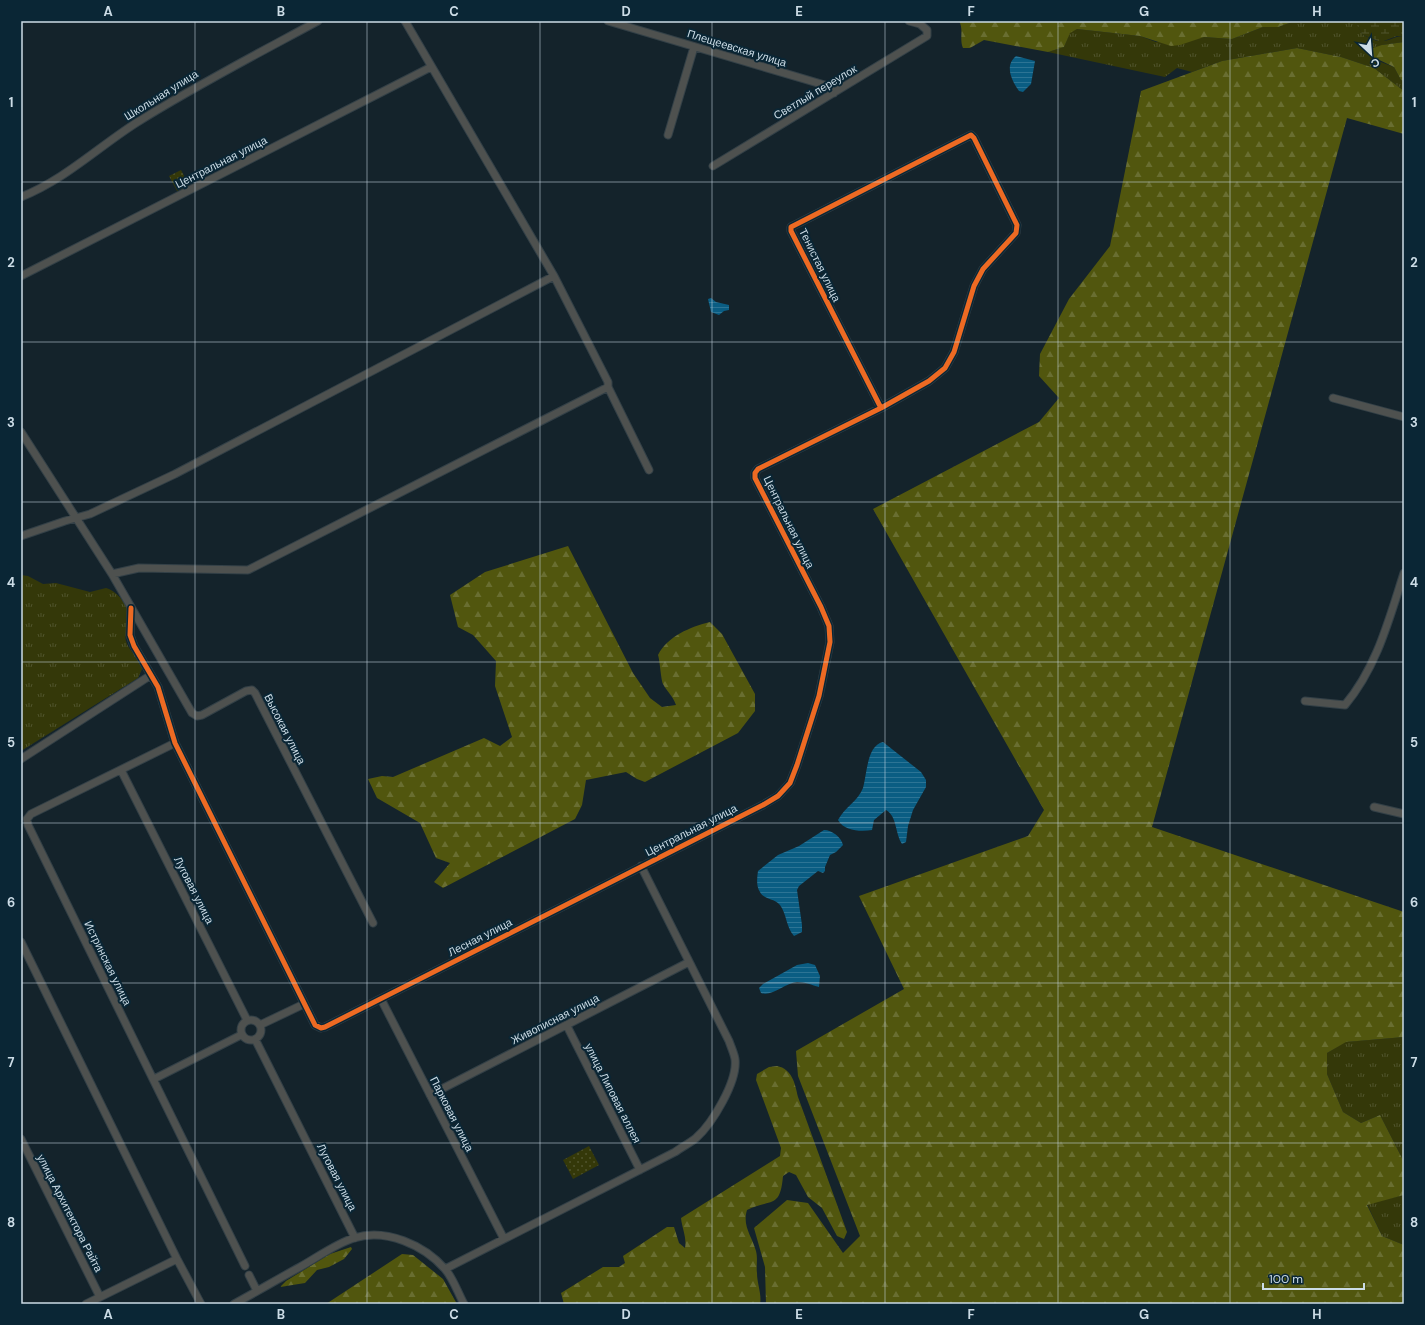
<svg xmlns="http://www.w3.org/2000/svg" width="1425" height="1325" viewBox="0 0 1425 1325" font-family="'DM Sans',sans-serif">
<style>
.grass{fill:url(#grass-tufts)}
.forest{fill:url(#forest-firs)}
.wetland{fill:url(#wetland-marsh)}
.park{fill:url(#park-dots)}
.water{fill:url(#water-rules)}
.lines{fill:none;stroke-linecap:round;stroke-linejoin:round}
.street-casing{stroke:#334047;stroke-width:9}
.street{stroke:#4e514f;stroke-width:7}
.cycleway-casing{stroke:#0a2635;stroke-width:8}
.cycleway{stroke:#ed6a23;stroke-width:5}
.grid{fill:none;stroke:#ccdce6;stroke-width:1;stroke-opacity:0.55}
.labels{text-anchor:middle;stroke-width:4;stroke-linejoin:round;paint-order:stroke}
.street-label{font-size:11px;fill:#ccdce6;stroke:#0a2635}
.neatline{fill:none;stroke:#ccdce6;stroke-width:1.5}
.grid-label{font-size:13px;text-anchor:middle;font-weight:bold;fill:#ccdce6}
</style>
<defs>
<pattern id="grass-tufts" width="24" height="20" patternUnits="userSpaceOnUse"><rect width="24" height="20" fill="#343809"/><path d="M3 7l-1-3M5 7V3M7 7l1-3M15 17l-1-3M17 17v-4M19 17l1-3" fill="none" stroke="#50542d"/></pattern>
<pattern id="forest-firs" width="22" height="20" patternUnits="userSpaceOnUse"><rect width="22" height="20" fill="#51560e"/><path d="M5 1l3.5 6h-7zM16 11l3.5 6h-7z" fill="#696e31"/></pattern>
<pattern id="wetland-marsh" width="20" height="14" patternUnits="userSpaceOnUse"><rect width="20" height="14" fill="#343809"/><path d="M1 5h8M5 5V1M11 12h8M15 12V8" fill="none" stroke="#50542d"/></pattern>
<pattern id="park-dots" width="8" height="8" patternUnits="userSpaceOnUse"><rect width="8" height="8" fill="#343809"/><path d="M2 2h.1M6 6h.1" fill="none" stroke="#50542d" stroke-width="1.8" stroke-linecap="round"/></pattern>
<pattern id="water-rules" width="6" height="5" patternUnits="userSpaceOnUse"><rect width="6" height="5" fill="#0a5d83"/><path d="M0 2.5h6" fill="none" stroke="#2c7495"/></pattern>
</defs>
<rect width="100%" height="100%" fill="#14232b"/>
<path class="grass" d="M1295,21h60l8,14c5,2 13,7 19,6 8,0 13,-5 22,-5v6l-22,3 -4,16 16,6 7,13 3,1v10l-30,-23 -33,-11 -44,-9 -75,13 -30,11 -15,-4 -12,9 -117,-25 16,-5 6,-15 7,-3 63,7 16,6 48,-5 28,2 31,-12h15z
M21,575l7,1 15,8 13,-1 34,9 16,-4c13,4 25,20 23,34 -1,6 -5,13 -3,19 3,11 14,17 17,26l-5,11 -117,73z
M1404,1037v125l-24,-47 -19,8 -18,-11 -16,-38v-21l18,-11z
M1404,1195v50l-22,-9 -15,-32z"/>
<path class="forest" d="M959,21h336l-17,6h-15l-31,12 -28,-2 -24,8 -9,1 -31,-10 -63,-7 -7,4 -6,14 -16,5 -64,-12 -14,8h-7c-4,-9 1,-19 -4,-27z
M1404,42v39l-3,-1 -7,-13 -23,-11 2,-8 9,-3z
M1297,48l44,9 33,11 30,23v43l-57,-16 -195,709 252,85v125l-58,5 -19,11v21l16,38 18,11 19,-8 24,47v33l-37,10 15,31 22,9v59h-638l-1,-37 -11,-39 33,-28 21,3 35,50 17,-17 -62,-160 -2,-25 108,-62 -45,-93 169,-60 16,-26 -171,-301 166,-87 20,-24 -20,-22 1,-22 29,-55 41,-53 31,-155 81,-30z
M568,546l65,127 17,25 12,9 14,-2c-4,-11 -9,-13 -13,-21 -2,-4 -3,-23 -5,-29 10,-19 32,-28 52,-33l12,12 33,60v17l-17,22 -93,49 -8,-3 -11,-7 -40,8 -4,25 -7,14 -132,69 -9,-6 16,-19 -14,-5 -16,-35 -43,-25 -9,-19 14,-3 11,1 91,-39 16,8 12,-9 -17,-51 1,-25 -23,-26 -15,-8 -8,-32 35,-23z
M777,1066c15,3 18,17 21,31l49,135 -3,7 -7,-3 -15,-28 -14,-11 -12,-22 -7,-3 -6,4c-3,34 -12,22 -36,34 -5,16 5,26 9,41 2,8 0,15 1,22 0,11 5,21 3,31h-196l-3,-11 42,-26h16l6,-4 -2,-7 44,-29h7l5,16 6,5c2,-10 -3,-20 -4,-30l99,-62 1,-8 -25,-68 1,-6 12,-7z
M351,1247l1,2 -8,10 -15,8 -12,3 -12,13 -25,4 6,-6 44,-27z
M402,1254l11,1 30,24 14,25h-131z"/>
<path class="wetland" d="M1404,21v15h-7l-16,6 -18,-7 -8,-13z"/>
<path class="park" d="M181,170l8,15 -12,6 -8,-15z
M589,1146l10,19 -26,14 -10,-19z"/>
<path class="water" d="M1016,56l19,5 -4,23 -8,8 -4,-1c-7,-10 -15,-25 -3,-35z
M711,298l5,4 13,3v5l-5,1 -5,4 -8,-3 -3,-13z
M883,742l38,30 5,8v7l-13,23 -5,16 -2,16 -4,2c-7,-11 -5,-28 -16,-34l-12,10 -2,10c-11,2 -28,1 -34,-10 7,-13 20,-19 25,-32 4,-14 4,-43 20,-46z
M824,830c8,0 17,7 19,15l-7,7 -6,3 -5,12v4l-2,2 -5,-2 -19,15 -2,4 5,35v7l-8,4c-8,-9 -7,-21 -14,-31 -6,-7 -16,-5 -20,-13 -4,-6 -3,-14 -2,-21l20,-16 21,-9z
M808,963l7,2 5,11 -1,11c-7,-2 -14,-5 -22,-5 -12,1 -25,15 -36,11l-2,-5 4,-4 34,-19z"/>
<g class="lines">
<defs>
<path id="street" d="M405,21l149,255 54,106v5l41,83
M608,21l220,65 6,7
M668,135l26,-88
M713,166l214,-130v-6l-7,-6 -11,-3
M21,197c43,-17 76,-49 115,-74 59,-37 121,-69 182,-102
M21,276l410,-209
M1333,398l71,19
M21,432l91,142 80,139 5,3 5,-1 44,-24 6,-1 3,3 118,230
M21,536l44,-15 25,-7 85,-40 379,-198
M112,574l27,-6 109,2 360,-183
M131,608l-1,27 4,11 24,41 17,56 140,282 6,3 4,-1 438,-222 15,-9 12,-13 7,-18 22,-69 11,-54 -1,-16 -8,-19 -66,-129v-5l3,-4 123,-61 48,-27 16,-13 9,-16 20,-66 9,-17 33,-36 1,-8 -43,-87 -3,-3 -180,92v4l90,177
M1305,701l40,4c32,-38 44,-86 59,-132
M175,743l-144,71 -4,5 1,6 217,441
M21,759l130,-84
M121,770l126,250
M1374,807l30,7
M21,942l156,317 24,45
M381,999l123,240
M241 1030a10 10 0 1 1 20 0a10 10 0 1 1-20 0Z
M260,1025l44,-21
M567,1026l73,144
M255,1039l100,199
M154,1079l87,-44
M430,1095l259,-133
M21,1139l79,158
M445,1269l230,-117c7,-5 15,-9 21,-14 16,-14 42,-57 39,-79 -1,-6 -4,-12 -6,-18l-88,-175
M249,1275l8,16
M86,1304l91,-45
M234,1304c22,-12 44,-25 66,-37 18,-10 35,-23 54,-29 32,-10 70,7 91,31 8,9 13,24 19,35"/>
</defs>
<use href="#street" class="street-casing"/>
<use href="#street" class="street"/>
<defs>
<path id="cycleway" d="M131,608l-1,27 4,11 24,41 17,56 140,282 6,3 4,-1 438,-222 15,-9 12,-13 7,-18 22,-69 11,-54 -1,-16 -8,-19 -66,-129v-5l3,-4 123,-61 48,-27 16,-13 9,-16 20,-66 9,-17 33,-36 1,-8 -43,-87 -3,-3 -180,92v4l90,177"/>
</defs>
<use href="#cycleway" class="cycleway-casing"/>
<use href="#cycleway" class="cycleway"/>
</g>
<path class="grid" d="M195,21v1283M367,21v1283M540,21v1283M712,21v1283M885,21v1283M1058,21v1283M1230,21v1283M21,182h1383M21,342h1383M21,502h1383M21,662h1383M21,823h1383M21,983h1383M21,1143h1383"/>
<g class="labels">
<g class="street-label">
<text transform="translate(737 48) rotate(17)" y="4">Плещеевская улица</text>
<text transform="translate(815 92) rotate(-31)" y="4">Светлый переулок</text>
<text transform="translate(161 95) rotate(-32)" y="4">Школьная улица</text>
<text transform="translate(221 162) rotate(-27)" y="4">Центральная улица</text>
<text transform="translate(820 265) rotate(64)" y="4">Тенистая улица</text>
<text transform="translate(789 522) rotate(64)" y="4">Центральная улица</text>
<text transform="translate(285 729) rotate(63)" y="4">Высокая улица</text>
<text transform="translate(691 830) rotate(-27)" y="4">Центральная улица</text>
<text transform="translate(194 890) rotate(63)" y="4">Луговая улица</text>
<text transform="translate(480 937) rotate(-27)" y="4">Лесная улица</text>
<text transform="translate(108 963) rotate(64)" y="4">Истринская улица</text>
<text transform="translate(555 1019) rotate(-27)" y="4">Живописная улица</text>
<text transform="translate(613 1093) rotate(63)" y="4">улица Липовая аллея</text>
<text transform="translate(452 1114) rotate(63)" y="4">Парковая улица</text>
<text transform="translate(337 1177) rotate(63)" y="4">Луговая улица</text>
<text transform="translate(70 1213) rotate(63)" y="4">улица Архитектора Райта</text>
</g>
</g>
<rect width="1425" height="1325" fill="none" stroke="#0a2635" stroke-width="44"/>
<g transform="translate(1371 54) rotate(154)" stroke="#0a2635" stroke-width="3" paint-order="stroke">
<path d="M0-3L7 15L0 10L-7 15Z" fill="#ccdce6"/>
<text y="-6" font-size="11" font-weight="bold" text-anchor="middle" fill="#ccdce6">С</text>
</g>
<path d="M1263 1283v6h101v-6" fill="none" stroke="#ccdce6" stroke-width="2"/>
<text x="1269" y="1283" font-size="12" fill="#ccdce6" stroke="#0a2635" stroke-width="3" paint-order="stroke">100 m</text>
<rect x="22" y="22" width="1381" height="1281" class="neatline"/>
<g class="grid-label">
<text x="108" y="16">A</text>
<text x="281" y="16">B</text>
<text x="454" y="16">C</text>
<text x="626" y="16">D</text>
<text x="799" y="16">E</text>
<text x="971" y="16">F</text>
<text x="1144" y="16">G</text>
<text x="1317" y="16">H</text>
<text x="11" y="107">1</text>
<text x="1414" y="107">1</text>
<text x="11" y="267">2</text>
<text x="1414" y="267">2</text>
<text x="11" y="427">3</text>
<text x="1414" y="427">3</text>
<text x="11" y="587">4</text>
<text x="1414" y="587">4</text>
<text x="11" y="747">5</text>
<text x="1414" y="747">5</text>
<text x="11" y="907">6</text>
<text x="1414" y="907">6</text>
<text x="11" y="1067">7</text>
<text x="1414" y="1067">7</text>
<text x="11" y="1227">8</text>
<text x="1414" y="1227">8</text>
<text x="108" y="1319">A</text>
<text x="281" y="1319">B</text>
<text x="454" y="1319">C</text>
<text x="626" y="1319">D</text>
<text x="799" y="1319">E</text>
<text x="971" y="1319">F</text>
<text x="1144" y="1319">G</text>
<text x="1317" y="1319">H</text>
</g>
</svg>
